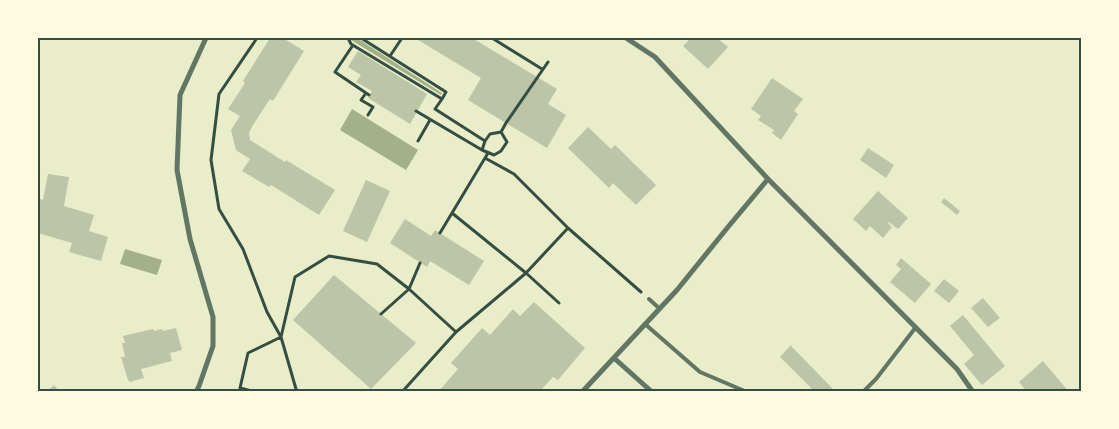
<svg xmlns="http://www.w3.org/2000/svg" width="1119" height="429" viewBox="0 0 1119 429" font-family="Quicksand,sans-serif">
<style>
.water{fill:#a3b18a}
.building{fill:#bcc5a7}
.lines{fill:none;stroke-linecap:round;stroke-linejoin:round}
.path{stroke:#344e41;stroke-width:3}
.service{stroke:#617663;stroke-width:4}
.minor{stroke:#617663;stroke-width:5}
.neatline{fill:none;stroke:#344e41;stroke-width:2}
</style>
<rect width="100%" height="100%" fill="#e9edc9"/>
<path class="water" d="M353,38h4l85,55 -1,2 -90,-55z
M352,109l66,41 -12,20 -66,-40z
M125,249l37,11 -5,15 -37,-11z"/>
<path class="building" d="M270,38h13l21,13 -31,50 -3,-2 -17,26 -4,8 1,7 35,22 1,-2 49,30 -16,25 -48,-30 -2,2 -27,-16 8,-12 -14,-9 -5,-20 9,-14 -12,-7 17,-26 -2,-2z
M415,38h57l85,51 -9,15 18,11 -19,33 -79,-48 13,-22z
M691,38h26l11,9 -20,22 -25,-23z
M358,51l69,43 -17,30 -42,-26 4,-7 -16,-9 5,-7 -13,-8z
M772,78l31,21 -9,12 4,3 -17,26 -9,-7 2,-3 -16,-10 3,-4 -10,-7z
M588,127l23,22 4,-4 41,40 -20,20 -23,-22 -4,5 -41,-40z
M868,148l26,17 -8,13 -26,-18z
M48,174l21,3 -5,29 30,9 -5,16 19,6 -7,24 -32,-9 3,-9 -34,-10v-25l2,-9 3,1z
M366,180l24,11 -23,51 -24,-11z
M878,191l30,27 -10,11 -9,-7 -1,1 4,4 -9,11 -13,-12 -4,5 -13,-12z
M944,198l16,13 -3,4 -16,-13z
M405,219l26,17 4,-6 49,31 -15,24 -39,-24 -3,6 -37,-24z
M901,258l30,26 -16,19 -25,-21 11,-13 -5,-4z
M334,275l82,68 -45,46 -78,-69z
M944,279l15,12 -10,12 -15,-12z
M983,298l17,20 -12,9 -17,-19z
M534,302l51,46 -27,32 -5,-3 -14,15h-101l20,-23 -7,-6 31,-35 8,7 23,-26 7,7z
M963,315l42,51 -23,19 -18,-21 10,-9 -24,-29z
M176,328l6,22 -12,3 2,8 -31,8 3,9 -14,4 -2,-2 -7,-23h4l-3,-14h3l-2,-7 30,-7 1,2 8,-2 1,2z
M791,345l1,2 44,45h-21l-35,-35z
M1043,361l26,31h-42l-8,-10z
M54,385l6,7h-14z"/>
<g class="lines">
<path class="path" d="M257,38l-38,56 -8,66 8,49 24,40 24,63 14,25 14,-60 34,-21 48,8 32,25 47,43
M348,38l3,6 91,55 -7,10 50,32
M361,38l85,54 -4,7
M492,38l50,31
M353,45l-18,27 34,23
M390,56l12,-18
M366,93l-5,7 12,7 -5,8
M416,111l66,39 12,5 7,-4 6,-9 -6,-10
M418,141l12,-21
M482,150l3,-9 5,-7 11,-2 5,-9 42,-61
M485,158l29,16 54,54
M440,233l48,-80
M559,303l-33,-30 42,-45 73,64
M381,314l28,-25 11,-26
M256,392l-16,-4 8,-35 33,-16 15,52 3,3
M402,392l54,-60 70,-59 -74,-60"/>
<path class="service" d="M649,299l11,10
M645,324l55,48 47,20
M863,392l13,-13 40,-52"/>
<path class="minor" d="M626,38l29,19 113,122 189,190 16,23
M614,358l38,34
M196,392l3,-6 14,-40v-29l-23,-78 -13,-69 3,-75 26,-57
M582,392l95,-102 51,-63 40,-48"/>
</g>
<rect width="1119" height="429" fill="none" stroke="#fefae0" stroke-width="78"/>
<rect x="39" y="39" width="1041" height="351" class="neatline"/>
</svg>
